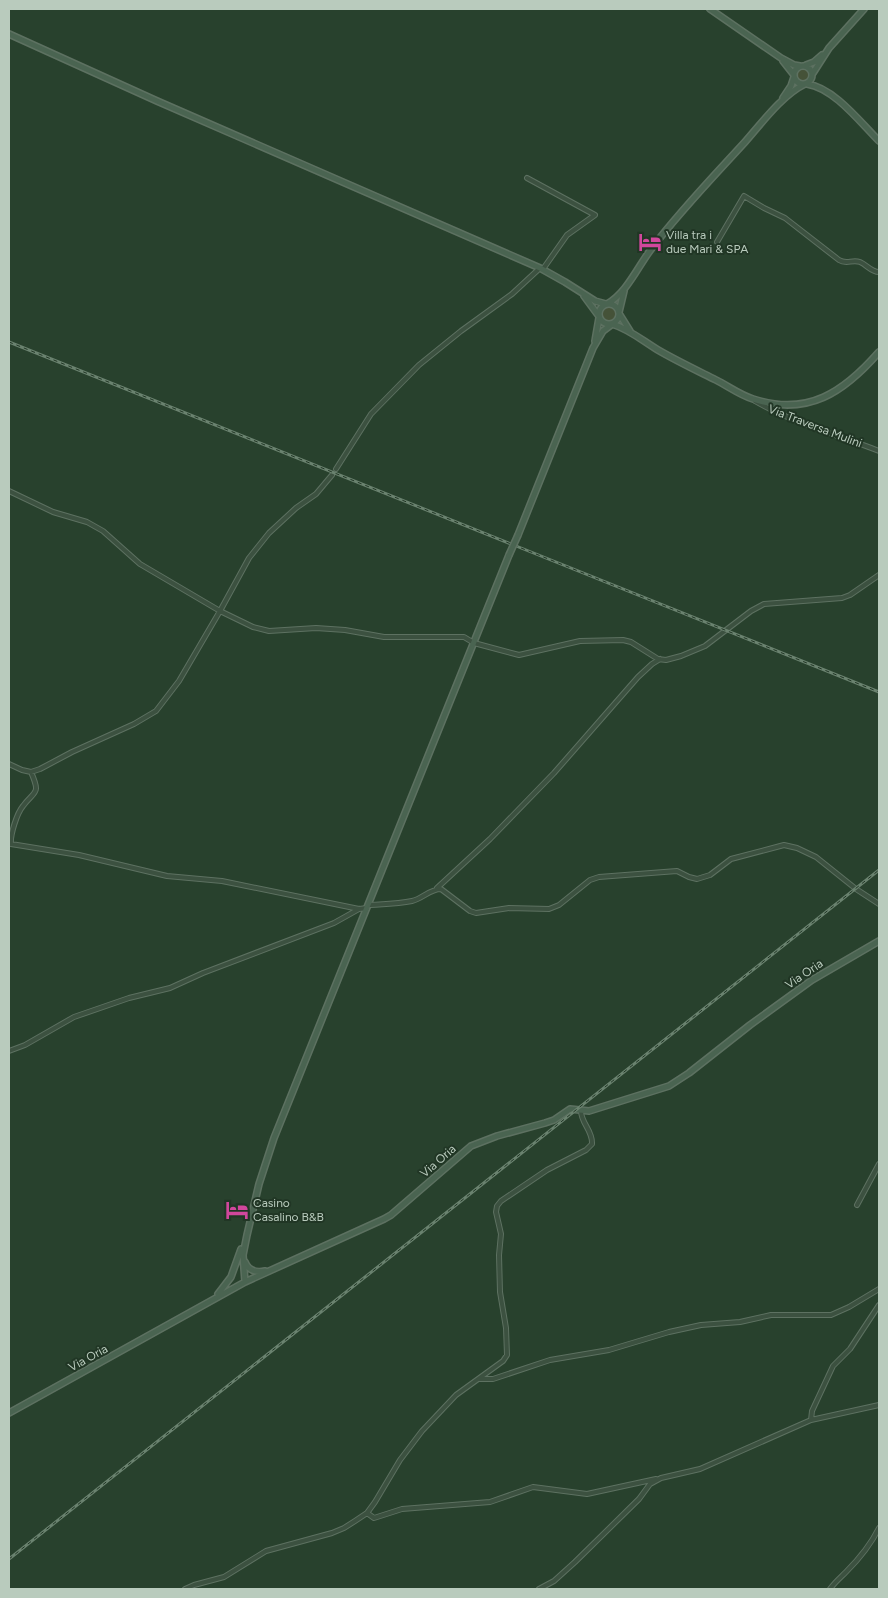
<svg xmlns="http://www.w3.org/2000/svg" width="888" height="1598" viewBox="0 0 888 1598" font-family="Figtree,sans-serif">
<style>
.grass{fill:#455238}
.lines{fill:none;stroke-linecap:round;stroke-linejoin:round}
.street-casing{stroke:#5d7161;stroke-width:6}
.secondary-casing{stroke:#5d7161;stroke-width:8}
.street{stroke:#3c5140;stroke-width:4}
.secondary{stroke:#4a6451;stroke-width:5}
.rail-casing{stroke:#6a826f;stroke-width:3}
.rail{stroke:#213625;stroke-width:1;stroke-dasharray:4;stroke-linecap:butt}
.secondary-bridge-casing{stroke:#5d7161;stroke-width:8;stroke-linecap:butt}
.secondary-bridge{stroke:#4a6451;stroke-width:5}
.labels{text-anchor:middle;stroke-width:4;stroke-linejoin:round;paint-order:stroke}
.poi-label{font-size:12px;fill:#b9cbbd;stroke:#213625;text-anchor:start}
.street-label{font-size:12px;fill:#b9cbbd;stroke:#213625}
</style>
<rect width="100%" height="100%" fill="#28412d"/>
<path class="grass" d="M797 75a6 6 0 1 1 12 0a6 6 0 1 1-12 0Z
M602 314a7 7 0 1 1 14 0a7 7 0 1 1-14 0Z"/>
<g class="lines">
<defs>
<path id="street" d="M527,178l68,37 -28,20 -24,34
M717,242l27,-46 20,12 21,10 54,42c8,5 13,-1 21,2 7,3 11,10 19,10
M755,401c38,22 83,34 124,50
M336,469l35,-55 48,-49 42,-34 51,-37 28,-26
M9,491l44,21 34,10 16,9 37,33 80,47 33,16 16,4 47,-3 29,2 39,7h80l10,6 45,12 61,-14 43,-1 8,2 27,17 8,1 15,-4 24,-10 46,-35 13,-7 78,-6 8,-3 29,-20
M9,764l13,6 9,2 9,-3 32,-17 62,-28 22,-13 23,-30 41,-70 29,-53 20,-25 27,-25 20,-14 16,-19
M31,772c10,23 4,18 -8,34 -6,7 -13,29 -12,38l68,11 88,21 55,5 137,28 8,-1
M437,888l53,-49 64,-66 84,-96 14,-13 8,-5
M368,905c15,-1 30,-1 44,-4 10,-2 18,-12 29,-12l29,22 6,2 33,-5 40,1 10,-4 31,-25 9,-3 78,-6 12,6 8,2 13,-4 21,-16 53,-14 13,3 19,9 40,32 23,15
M9,1051l16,-6 49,-28 55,-19 41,-10 33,-15 131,-50 25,-14
M857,1205l22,-41
M480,1379h13l57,-19 59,-10 60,-18 32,-7 39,-3 31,-7h60l18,-8 30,-18
M811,1420l1,-9 21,-45 17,-17 29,-44
M367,1513l7,5 28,-9 88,-7 43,-15 54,7 69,-15
M185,1589l9,-4 30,-8 42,-26 66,-18 12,-5 11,-7 12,-8 8,-11 25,-42 22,-29 34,-36 47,-34 4,-6 -1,-27 -6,-36 -1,-37 2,-21 -5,-22 1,-6 4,-5 46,-31 39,-20 6,-6c1,-13 -11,-21 -11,-33
M539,1589l15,-8 21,-19 64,-63 11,-15 11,-6 39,-9 111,-49 68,-15
M830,1589c5,-7 10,-11 16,-17 13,-13 25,-28 33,-44"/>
<path id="secondary" d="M710,9l71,49 13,7 6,1
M9,34l148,67 383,167 25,14 30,19 11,3
M783,61l11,14
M806,65l8,-3 8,-7
M794 75a9 9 0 1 1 18 0a9 9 0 1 1-18 0Z
M813,73l16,-25 35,-39
M807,84c27,4 53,38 72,57
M783,98l8,-12 3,-9
M584,296l14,19
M599 314a10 10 0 1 1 20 0a10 10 0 1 1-20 0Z
M607,304c20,-11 31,-38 45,-56 28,-37 61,-71 93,-106 16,-18 37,-47 60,-58
M619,312l5,-21
M620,315l10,16
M612,324c17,5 31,17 46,26 19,11 38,20 58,30 12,6 24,15 37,19 55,18 91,-7 126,-47
M595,341l4,-23
M518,535l75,-187 10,-17 8,-6
M245,1262c3,8 11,11 20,9
M245,1282l-2,-27 4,-20 12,-51 15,-46 235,-583
M218,1294l13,-17 10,-28
M9,1413l236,-131 139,-63 7,-4 80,-69 26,-10 48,-13 9,-3 16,-11 19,2 80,-25 20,-13 61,-48 62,-45 67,-39"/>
</defs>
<use href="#street" class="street-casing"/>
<use href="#secondary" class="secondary-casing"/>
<use href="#street" class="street"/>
<use href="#secondary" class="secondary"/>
<defs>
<path id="rail" d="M9,342l870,350
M9,1559l870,-689"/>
</defs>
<use href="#rail" class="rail-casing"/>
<use href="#rail" class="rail"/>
<defs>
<path id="secondary-bridge" d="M509,555l9,-20"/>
</defs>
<use href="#secondary-bridge" class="secondary-bridge-casing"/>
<use href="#secondary-bridge" class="secondary-bridge"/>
</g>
<defs>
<symbol id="hotel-bare" viewBox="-9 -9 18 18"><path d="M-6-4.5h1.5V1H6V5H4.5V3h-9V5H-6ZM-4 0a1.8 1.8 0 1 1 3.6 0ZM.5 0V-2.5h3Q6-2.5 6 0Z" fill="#d1479c" stroke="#213625" stroke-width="2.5" paint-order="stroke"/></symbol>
</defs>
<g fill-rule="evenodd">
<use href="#hotel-bare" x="634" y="226" width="32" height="32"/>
<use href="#hotel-bare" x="221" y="1194" width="32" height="32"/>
</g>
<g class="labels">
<g class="poi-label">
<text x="666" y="239">Villa tra i<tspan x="666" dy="14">due Mari &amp; SPA</tspan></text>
<text x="253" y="1207">Casino<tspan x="253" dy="14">Casalino B&amp;B</tspan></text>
</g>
<g class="street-label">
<text transform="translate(815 426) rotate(21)" y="4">Via Traversa Mulini</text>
<text transform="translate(804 974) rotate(-34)" y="4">Via Oria</text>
<text transform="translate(438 1161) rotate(-41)" y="4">Via Oria</text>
<text transform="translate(88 1358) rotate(-29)" y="4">Via Oria</text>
</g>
</g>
<rect width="888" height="1598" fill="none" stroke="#b9cbbd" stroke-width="20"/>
</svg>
